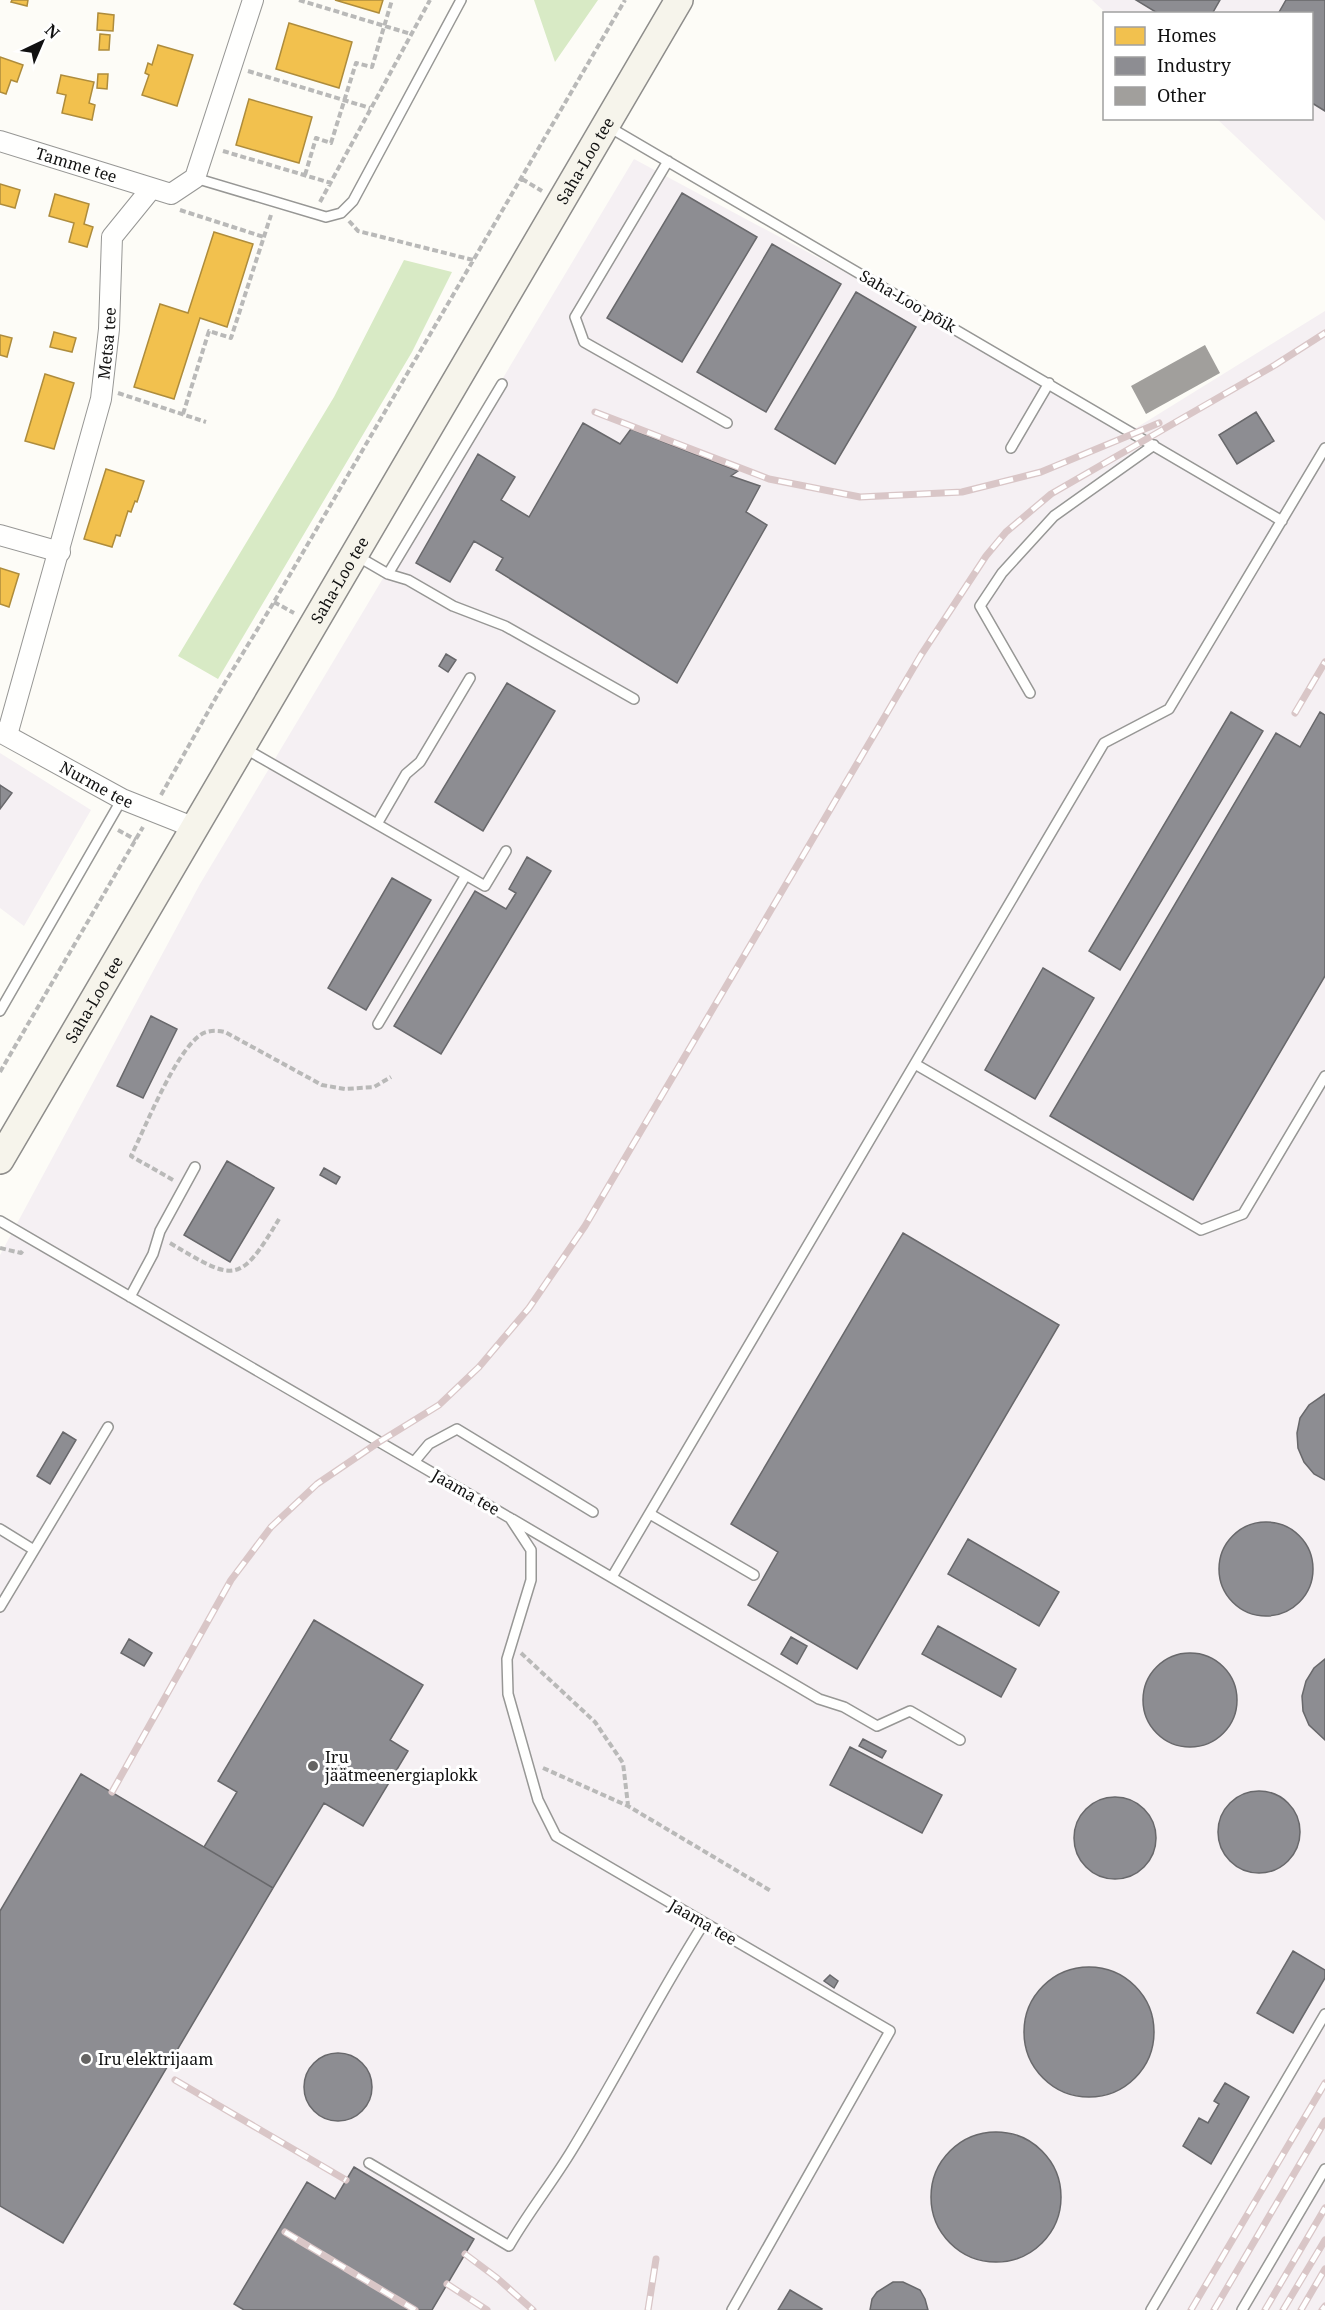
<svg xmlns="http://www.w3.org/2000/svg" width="1325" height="2310" viewBox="0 0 1325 2310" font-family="'Noto Serif',serif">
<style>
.industrial{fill:#f5f0f3}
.forest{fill:#d8eac5}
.homes{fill:#f2c14e;stroke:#ae8c3c;stroke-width:1.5}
.industry{fill:#8d8d92;stroke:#68686b;stroke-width:1.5}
.building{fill:#a19f9c}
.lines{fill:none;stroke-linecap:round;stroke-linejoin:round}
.service-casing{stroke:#979795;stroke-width:12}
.minor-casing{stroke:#979795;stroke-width:22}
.secondary-casing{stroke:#8e8d8b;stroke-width:30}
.path{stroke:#b9b9b8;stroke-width:4;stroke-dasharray:6 3;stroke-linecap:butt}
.service{stroke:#fffffe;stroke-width:9}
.minor{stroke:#fffffe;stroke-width:20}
.secondary{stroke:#f6f4eb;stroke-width:27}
.rail-casing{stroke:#d9c6c7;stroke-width:7}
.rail{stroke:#fff;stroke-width:4.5;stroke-dasharray:14;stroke-linecap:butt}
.poi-dot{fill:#646362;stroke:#fff;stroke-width:2}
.labels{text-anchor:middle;stroke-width:6;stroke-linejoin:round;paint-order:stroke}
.street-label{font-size:16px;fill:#111;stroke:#fff}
.poi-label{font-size:16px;fill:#111;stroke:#fff;text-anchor:start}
</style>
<rect width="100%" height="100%" fill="#fdfcf7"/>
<path class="industrial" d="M1092,0h233v221l-108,-102 95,-1v-104l-206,-1z
M634,159l502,269 189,-117v1999h-1325v-1055l200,-371z
M0,753l91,57 -67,116 -24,-18z"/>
<path class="forest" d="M534,0h64l-43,62z
M404,260l48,12 -40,80 -194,327 -40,-23 156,-259z"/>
<path class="homes" d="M12,0h16l-1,6 -16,-4z
M335,0h48l-4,13z
M98,13l16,2 -1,16 -16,-1z
M289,23l63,19 -13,46 -63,-19z
M100,34l10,1 -1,15h-10z
M158,45l35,10 -16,51 -35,-11 7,-20 -4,-2 3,-10 4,2z
M0,57l23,8 -6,17 -6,-2 -5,14 -6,-2z
M98,74h10l-1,15 -10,-1z
M61,75l33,7 -5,21 6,2 -3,15 -30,-7 4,-18 -9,-2z
M249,99l63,18 -13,46 -63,-18z
M0,184l20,6 -5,18 -15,-4z
M55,194l34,10 -5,20 9,3 -6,20 -18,-5 5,-19 -25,-7z
M214,232l39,12 -26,83 -27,-9 -26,81 -40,-12 26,-83 28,9z
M54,332l22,6 -4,14 -22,-5z
M0,335l12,3 -5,19 -7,-2z
M45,374l29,9 -20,66 -29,-8z
M106,469l38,12 -7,21 -2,-1 -4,11 -3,-1 -8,25 -4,-1 -4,12 -28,-8z
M0,568l19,6 -10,33 -9,-3z"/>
<path class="industry" d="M1136,0h84l-8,14h-53z
M1286,0h39v111l-13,-8v-89h-34z
M682,193l75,44 -75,125 -75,-44z
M772,244l69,40 -75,128 -69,-40z
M856,292l60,35 -81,137 -60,-35z
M1256,412l18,29 -37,23 -18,-29z
M583,423l37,21 11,-15 107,42 -7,5 29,10 -14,26 21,13 -90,158 -181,-113 7,-12 -29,-17 -24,41 -34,-19 62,-109 37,23 -14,23 28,17z
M446,654l10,6 -8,12 -9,-6z
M507,683l48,28 -72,120 -48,-29z
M1231,712l32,19 -143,239 -31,-19z
M1320,712l5,3v261l-132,224 -143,-84 226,-383 24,14z
M0,785l12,8 -12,16z
M527,857l24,14 -110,183 -47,-28 81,-135 31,18 10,-16 -7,-4z
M392,878l39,22 -65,110 -38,-22z
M1043,968l51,30 -59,101 -50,-29z
M151,1016l26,13 -34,69 -26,-12z
M227,1161l47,27 -44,74 -46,-27z
M324,1168l16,9 -4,7 -16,-9z
M903,1233l156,92 -202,344 -109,-64 30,-53 -47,-28z
M1325,1394v86l-11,-6 -10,-12 -6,-14 -1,-15 3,-15 9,-13z
M63,1432l13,8 -26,44 -13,-8z
M1219 1569a47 47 0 1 1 94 0a47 47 0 1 1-94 0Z
M968,1539l91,53 -20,34 -91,-52z
M314,1620l109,65 -33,55 18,11 -45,75 -39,-23 -51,85 -69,-41 33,-55 -19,-11z
M938,1626l78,43 -15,28 -79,-43z
M791,1637l16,9 -10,18 -16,-10z
M129,1639l23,14 -8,13 -23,-13z
M1143 1700a47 47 0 1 1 94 0a47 47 0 1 1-94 0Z
M1325,1659v81l-16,-15 -6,-14 -1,-15 4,-15 8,-13z
M863,1739l23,12 -4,7 -23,-12z
M850,1747l92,48 -20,38 -92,-48z
M81,1774l192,114 -210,355 -63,-37v-295z
M1218 1832a41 41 0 1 1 82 0a41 41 0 1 1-82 0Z
M1074 1838a41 41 0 1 1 82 0a41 41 0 1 1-82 0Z
M1293,1951l32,19v8l-32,55 -36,-20z
M1024 2032a65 65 0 1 1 130 0a65 65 0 1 1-130 0Z
M830,1975l8,6 -4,7 -10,-7z
M304 2087a34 34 0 1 1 68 0a34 34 0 1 1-68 0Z
M1225,2083l24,14 -38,67 -28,-18 16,-28 9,5 11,-19 -5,-3z
M931 2197a65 65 0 1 1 130 0a65 65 0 1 1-130 0Z
M354,2167l120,72 -42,71h-188l-10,-6 73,-122 28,17z
M893,2282h10l17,8 5,9 3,11h-58l2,-11 5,-7z
M790,2290l32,19 -1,1h-43z"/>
<path class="building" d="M1205,345l15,28 -74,41 -15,-28z"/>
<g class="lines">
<defs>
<path id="service" d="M609,127l673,394
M668,161l-93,156 9,25 143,81
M195,178l131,39 15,-4 12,-12 108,-201
M1011,448l38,-65
M357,556l31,18 114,-190
M388,574l20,6 45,26 52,20 129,73
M1030,693l-50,-87 22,-33 52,-57 100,-71
M244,748l241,138 21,-35
M377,824l29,-50 14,-12 50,-84
M0,1011l122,-212
M378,1024l88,-149
M915,1064l286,166 42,-16 82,-138
M0,1221l510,297 21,32v30l-24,79 1,35 30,106 18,36 334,195 -158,279
M130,1297l23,-43 7,-23 35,-64
M414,1462l15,-18 28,-15 136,83
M650,1514l104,61
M512,1519l307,180 25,8 33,19 33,-15 50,29
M0,1529l34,21
M612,1577l492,-834 65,-34 156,-261
M0,1607l108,-180
M369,2163l140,83c19,-33 43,-63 63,-96 46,-75 85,-153 132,-227
M1151,2310l174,-296
M1242,2310l83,-141"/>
<g id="minor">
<path id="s1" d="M0,141l171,53 24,-16 58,-178"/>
<path d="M0,535l60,17"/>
<path id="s2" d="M0,732l122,67 73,29"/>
<path id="s3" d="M7,735l94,-336 8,-70 3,-92 39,-48"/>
</g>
<g id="secondary">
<path id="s4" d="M0,1160l679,-1160"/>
</g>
</defs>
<use href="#service" class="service-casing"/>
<use href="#minor" class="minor-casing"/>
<use href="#secondary" class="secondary-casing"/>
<path class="path" d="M299,0l112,34
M248,71l122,37
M223,151l108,32
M305,175l11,-37 15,5 25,-80 16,4 20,-67
M522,179l20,12
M320,202l110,-202
M180,210l84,27
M349,221l9,10 115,29
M118,393l88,29
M183,414l26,-83 22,7 40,-123
M274,602l20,11
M161,795l57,-101 56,-92 351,-602
M118,830l18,10
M0,1072l143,-245
M173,1180l-42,-24c15,-30 43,-101 68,-120 7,-6 18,-6 26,-4l97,53 23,4 29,-2 17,-10
M170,1243c64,38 69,43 109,-24
M0,1248l21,5 3,-4
M521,1653l74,69 28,41 5,42
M543,1768l85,38 143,85"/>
<use href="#service" class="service"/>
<use href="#minor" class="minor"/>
<use href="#secondary" class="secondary"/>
<defs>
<path id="rail" d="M595,412l174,67 91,18 102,-5 79,-20 118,-49
M1295,713l30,-51
M112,1792l119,-212 40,-53 46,-43 62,-42 60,-37 40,-38 50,-59 56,-82 336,-571 65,-99 20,-24 45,-38 224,-129 50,-32
M175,2080l171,100
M285,2232l130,78
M465,2254l32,24 36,32
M447,2284l40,26
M648,2310l8,-51
M1191,2310l134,-227
M1214,2310l111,-189
M1265,2310l60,-102
M1283,2310l42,-70
M1301,2310l24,-41
M1322,2310l3,-4"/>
</defs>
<use href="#rail" class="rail-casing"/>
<use href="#rail" class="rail"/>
</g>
<g class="poi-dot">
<circle cx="313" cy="1766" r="6"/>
<circle cx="86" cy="2059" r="6"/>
</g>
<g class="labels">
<g class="street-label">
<text dy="6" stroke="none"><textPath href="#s4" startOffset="1158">Saha-Loo tee</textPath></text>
<text dy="6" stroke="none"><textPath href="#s1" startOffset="80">Tamme tee</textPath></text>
<text transform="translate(908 301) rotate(30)" y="6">Saha-Loo põik</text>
<text dy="6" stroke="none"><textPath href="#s3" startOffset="405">Metsa tee</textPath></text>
<text dy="6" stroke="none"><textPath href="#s4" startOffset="672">Saha-Loo tee</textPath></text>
<text dy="6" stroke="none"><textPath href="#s2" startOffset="110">Nurme tee</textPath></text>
<text dy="6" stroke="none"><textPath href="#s4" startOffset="186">Saha-Loo tee</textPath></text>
<text transform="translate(466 1492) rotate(30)" y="6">Jaama tee</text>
<text transform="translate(703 1922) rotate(30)" y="6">Jaama tee</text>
</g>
<g class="poi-label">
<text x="325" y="1763">Iru<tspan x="325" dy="18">jäätmeenergiaplokk</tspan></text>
<text x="98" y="2065">Iru elektrijaam</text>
</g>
</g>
<rect x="1103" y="12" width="210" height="108" fill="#ffffff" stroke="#a0a0a0" stroke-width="1.5"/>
<rect x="1115" y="27" width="30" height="18" fill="#f2c14e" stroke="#a0a0a0" stroke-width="1.5"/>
<text x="1157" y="42" font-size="18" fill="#111111">Homes</text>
<rect x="1115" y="57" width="30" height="18" fill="#8d8d92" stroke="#a0a0a0" stroke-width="1.5"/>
<text x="1157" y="72" font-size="18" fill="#111111">Industry</text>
<rect x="1115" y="87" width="30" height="18" fill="#a19f9c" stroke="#a0a0a0" stroke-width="1.5"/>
<text x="1157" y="102" font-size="18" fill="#111111">Other</text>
<g transform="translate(42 42) rotate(44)" stroke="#ffffff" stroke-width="4.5" paint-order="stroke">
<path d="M0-4.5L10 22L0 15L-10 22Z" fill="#111111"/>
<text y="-9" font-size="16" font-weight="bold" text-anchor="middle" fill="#111111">N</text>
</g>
</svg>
